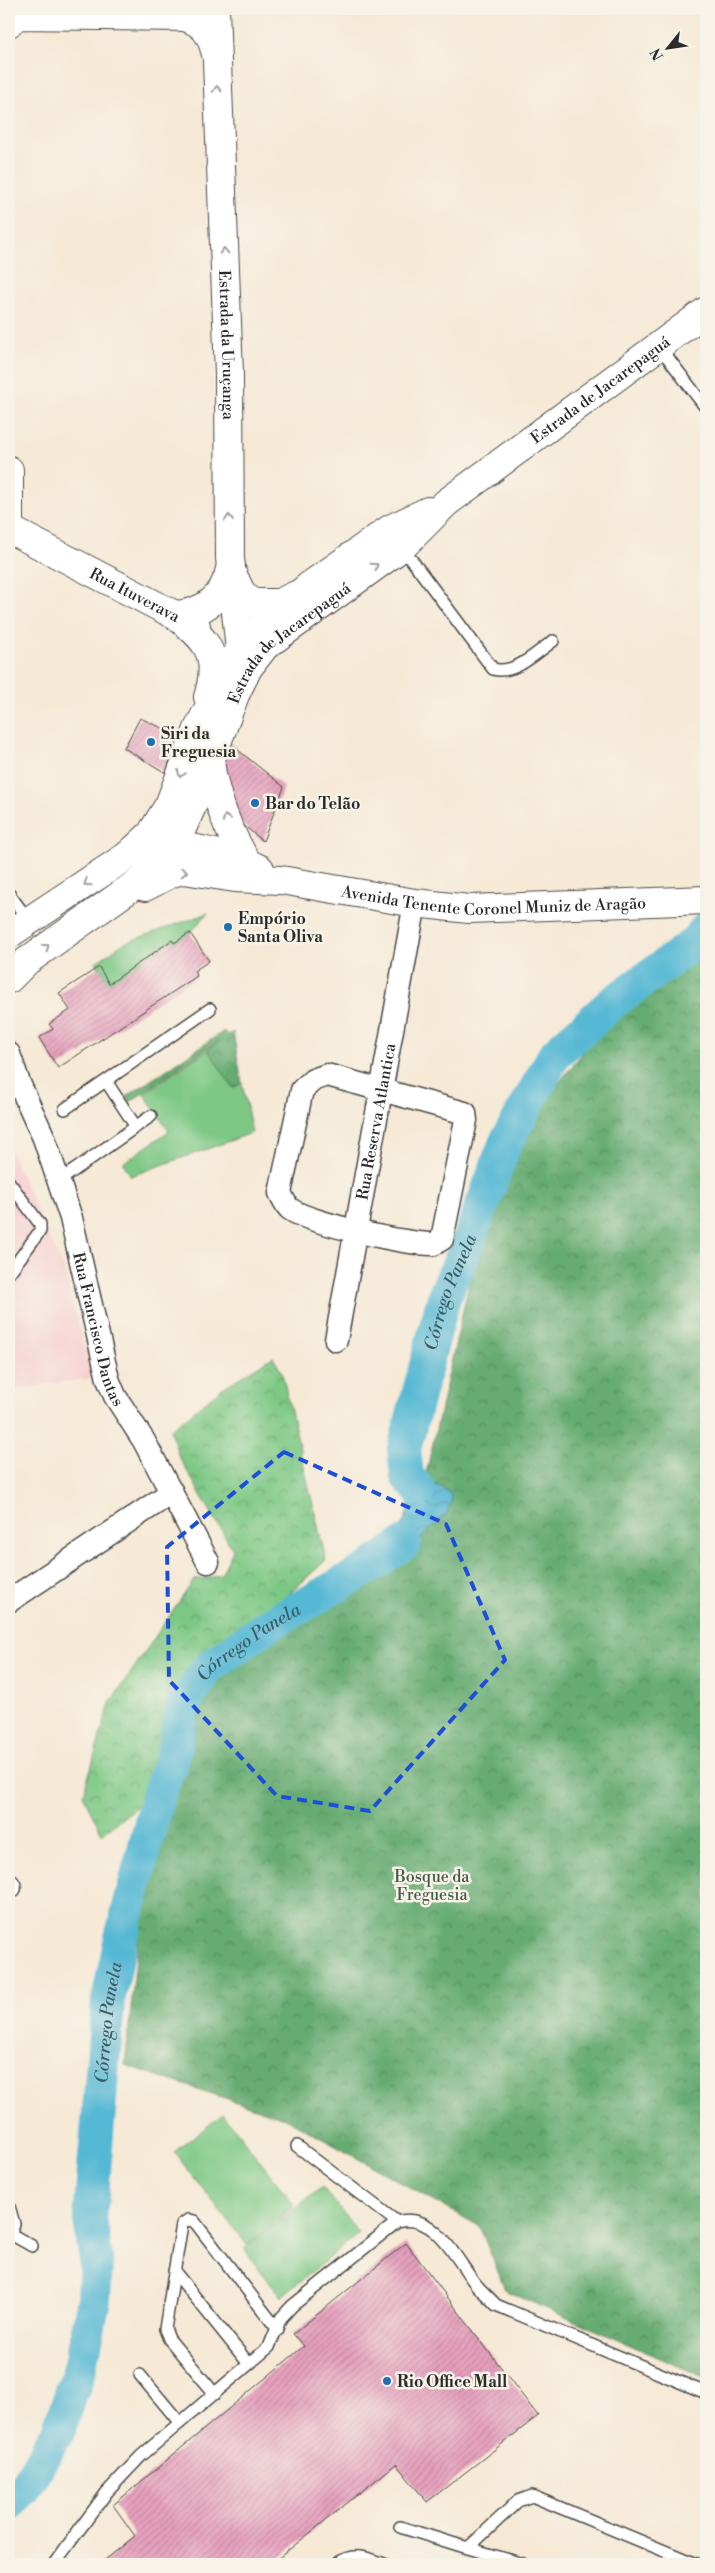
<svg xmlns="http://www.w3.org/2000/svg" width="715" height="2573" viewBox="0 0 715 2573" font-family="'Libre Bodoni',serif">
<style>
.built{fill:#f7cfd1}
.green{fill:#7dc885;stroke:#547a58}
.forest{fill:url(#forest-crowns);stroke:#486c4e}
.park{fill:url(#park-crowns);stroke:#547a58}
.water{fill:url(#water-waves);stroke:#407280}
.lines{fill:none;stroke-linecap:round;stroke-linejoin:round}
.river{stroke:#55b8d4;stroke-width:34}
.building{fill:url(#building-hatch)}
.service-casing{stroke:#494845;stroke-width:14}
.minor-casing{stroke:#494845;stroke-width:25}
.tertiary-casing{stroke:#494845;stroke-width:30}
.secondary-casing{stroke:#494845;stroke-width:30}
.service{stroke:#fff;stroke-width:11}
.minor{stroke:#fff;stroke-width:22}
.tertiary{stroke:#fff;stroke-width:28}
.secondary{stroke:#fff;stroke-width:28}
.oneway{stroke:#a0a0a0}
.marked{fill:none;stroke:#1d4ed8;stroke-width:4;stroke-dasharray:10 6;stroke-linejoin:round}
.poi-dot{fill:#1f6fb2;stroke:#f7f3e8;stroke-width:2}
.labels{text-anchor:middle;stroke-width:5;stroke-linejoin:round;paint-order:stroke}
.street-label{font-size:16px;fill:#2b2b2b;stroke:#f7f3e8}
.poi-label{font-size:16px;font-weight:bold;fill:#2b2b2b;stroke:#f7f3e8;text-anchor:start}
.park-label{font-size:16px;fill:#445a46;stroke:#f7f3e8}
.water-label{font-size:18px;font-style:italic;fill:#3a5c66;stroke:#f7f3e8}
</style>
<defs>
<pattern id="forest-crowns" width="20" height="18" patternUnits="userSpaceOnUse" patternTransform="scale(1.25)"><rect width="20" height="18" fill="#66ac72"/><path d="M2 6a3 3 0 1 1 6 0M12 15a3 3 0 1 1 6 0" fill="none" stroke="#548c5e"/></pattern>
<pattern id="park-crowns" width="20" height="18" patternUnits="userSpaceOnUse" patternTransform="scale(1.25)"><rect width="20" height="18" fill="#7dc885"/><path d="M2 6a3 3 0 1 1 6 0M12 15a3 3 0 1 1 6 0" fill="none" stroke="#67a36d"/></pattern>
<pattern id="water-waves" width="16" height="10" patternUnits="userSpaceOnUse" patternTransform="scale(1.25)"><rect width="16" height="10" fill="#55b8d4"/><path d="M0 5q4-4 8 0t8 0" fill="none" stroke="#4796ac"/></pattern>
<pattern id="building-hatch" width="6" height="6" patternUnits="userSpaceOnUse" patternTransform="scale(1.25)"><rect width="6" height="6" fill="#e7a1be"/><path d="M-1 1l2-2M0 6l6-6M5 7l2-2" fill="none" stroke="#bb839b"/></pattern>
</defs>
<rect width="100%" height="100%" fill="#f7f3e8"/>
<filter id="ink" filterUnits="userSpaceOnUse"><feTurbulence type="fractalNoise" baseFrequency=".02" numOctaves="2"/><feDisplacementMap in="SourceGraphic" scale="10" xChannelSelector="R" yChannelSelector="G"/><feConvolveMatrix kernelMatrix="1 2 1 2 8 2 1 2 1" color-interpolation-filters="sRGB"/></filter>
<filter id="wash" filterUnits="userSpaceOnUse"><feTurbulence type="fractalNoise" baseFrequency=".0096" numOctaves="4" result="noise"/><feDisplacementMap in="SourceGraphic" scale="20" xChannelSelector="R" yChannelSelector="G"/><feGaussianBlur stdDeviation="1.12" result="paint"/><feColorMatrix in="noise" values="0 0 0 0 0 0 0 0 0 0 0 0 0 0 0 0 0 1.4 0 .05"/><feComposite in="paint" operator="in"/></filter>
<g filter="url(#wash)">
<rect width="100%" height="100%" fill="#f6e9d6"/>
<path class="built" d="M9,1148l56,123 27,107 -83,12z"/>
<path class="green" d="M208,913l-18,20 -16,10 -2,-3 -63,44 -13,-22 28,-19z
M208,1050l25,37 9,-4 10,50 -121,43 -8,-13 46,-32 -25,-37z
M223,2114l72,92 -48,39 -73,-93z
M322,2187l37,46 -78,64 -37,-48z"/>
<path class="forest" d="M706,953v1425l-200,-87 -27,-65 -194,-108 -160,-53 18,-174 61,-195 36,-46 144,-78 60,-55v-30l-20,-5 53,-233 50,-126 83,-105z
M224,1031l4,4 5,-3 9,51 -9,5 -25,-38 12,-10 -90,62 -4,-5z"/>
<path class="park" d="M273,1357l9,16 44,187 -79,73 -70,92 -33,76 -42,33 -19,-39 27,-92 84,-123 27,-5 12,-25 -54,-93 -9,-27 51,-41z"/>
<path class="water" d="M404,1449l7,25c16,16 57,7 33,43l-60,55 -17,-3c8,-8 18,-16 26,-25 5,-6 17,-35 16,-43 -3,-24 -18,-23 -5,-52z"/>
<g class="lines">
<g class="river">
<path id="s1" d="M419,1490l-12,-14 -3,-27 40,-152 24,-54 37,-99 50,-90 57,-51 84,-61 10,-13"/>
<path id="s2" d="M9,2505l15,-17 34,-56 23,-67 13,-66 2,-39 -6,-41 18,-218 13,-63 37,-142 15,-40 10,-51 25,-37 59,-42 100,-57 38,-26"/>
</g>
</g>
<g id="blocks">
<path class="building" d="M140,718l38,17 -12,38 -42,-25z
M228,742l56,45 -21,54 -26,-21 -19,-56z
M190,933l19,28 -15,10 3,5 -139,92 -19,-30 14,-9 -4,-5 21,-14 -11,-17 40,-26 10,17 63,-44 2,3z
M406,2243l132,173 -111,86 -31,-38 -125,100h-171l35,-28 -22,-31 191,-159 -11,-12z"/>
</g>
</g>
<g filter="url(#ink)">
<use href="#blocks" fill-opacity="0" stroke="#494845" stroke-width="1"/>
<g class="lines">
<defs>
<path id="service" d="M659,346l47,62
M402,547l91,122c22,6 43,-16 60,-28
M9,894l20,27
M106,1081l30,46
M65,1109l145,-100
M59,1181l92,-65
M9,1182l31,42v7l-31,42
M297,2146l100,76
M9,2206l5,18 -4,10
M9,2233l23,13
M174,2271l75,93
M140,2375l40,48
M215,2394l-46,-55 -4,-10 17,-105 6,-4 6,1 84,109
M400,2527l68,21
M54,2564l53,-72 34,-36 128,-109 12,-29 11,-12 105,-84c37,-11 58,35 77,60 6,8 15,15 22,23l210,88
M337,2564c15,-12 30,-7 47,0
M523,2564l-55,-16 50,-47 14,-5 164,68"/>
<g id="minor">
<path id="s3" d="M9,1054l10,29 25,55 27,80 37,161 7,17 29,45 64,121"/>
<path d="M327,1075l138,38 1,7 -24,119 -8,5c-24,1 -126,-21 -144,-35 -4,-3 -7,-11 -10,-16l22,-103 11,-10z"/>
<path id="s4" d="M336,1340l79,-437"/>
<path d="M9,1601l163,-109"/>
<path d="M9,1885l1,2"/>
</g>
<g id="tertiary">
<path id="s5" d="M215,9l14,365 1,184 12,110"/>
<path d="M9,23l8,-8 168,2c18,6 26,16 30,34"/>
<path d="M9,470v60"/>
<path id="s6" d="M9,529l187,97"/>
<path d="M232,573l9,19 11,11h27l17,-8"/>
<path d="M175,615c29,-2 49,-17 55,-46"/>
</g>
<g id="secondary">
<path d="M175,615c32,25 46,39 33,82"/>
<path d="M210,762c5,35 18,69 37,100"/>
<path d="M156,845c25,-2 82,12 104,24"/>
<path id="s7" d="M145,887l27,-14 12,-3 51,8 46,2 134,23 54,6 237,-9"/>
<path d="M9,934l118,-78 24,-22 18,-29 29,-76 36,-70 16,-23 59,-50 81,-57 38,-18"/>
<path id="s8" d="M9,979l18,-18 116,-82 31,-33 24,-53 37,-98 13,-27 17,-22 137,-99 44,-44 260,-192"/>
</g>
</defs>
<use href="#service" class="service-casing"/>
<use href="#minor" class="minor-casing"/>
<use href="#tertiary" class="tertiary-casing"/>
<use href="#secondary" class="secondary-casing"/>
<use href="#service" class="service"/>
<use href="#minor" class="minor"/>
<use href="#tertiary" class="tertiary"/>
<use href="#secondary" class="secondary"/>
</g>
<defs><path id="oneway-chevron" d="M-2-3.5L2.5 0L-2 3.5" fill="none" stroke-width="1.6" stroke-linecap="round" stroke-linejoin="round" transform="scale(1.25)"/></defs>
<g class="oneway">
<use href="#oneway-chevron" transform="translate(217 89) rotate(-92)"/>
<use href="#oneway-chevron" transform="translate(224 251) rotate(-92)"/>
<use href="#oneway-chevron" transform="translate(229 518) rotate(-91)"/>
<use href="#oneway-chevron" transform="translate(375 566) rotate(-35)"/>
<use href="#oneway-chevron" transform="translate(181 774) rotate(111)"/>
<use href="#oneway-chevron" transform="translate(226 818) rotate(-111)"/>
<use href="#oneway-chevron" transform="translate(184 872) rotate(-2)"/>
<use href="#oneway-chevron" transform="translate(87 883) rotate(147)"/>
<use href="#oneway-chevron" transform="translate(46 947) rotate(-36)"/>
</g>
</g>
<path class="marked" d="M284,1452l162,72 59,136 -135,151 -93,-15 -108,-116 -2,-133z"/>
<g class="poi-dot">
<circle cx="151" cy="742" r="5"/>
<circle cx="255" cy="803" r="5"/>
<circle cx="228" cy="927" r="5"/>
<circle cx="387" cy="2381" r="5"/>
</g>
<g class="labels">
<g class="street-label">
<text dy="6" stroke="none"><textPath href="#s5" startOffset="336">Estrada da Uruçanga</textPath></text>
<text dy="6" stroke="none"><textPath href="#s8" startOffset="856">Estrada de Jacarepaguá</textPath></text>
<text dy="6" stroke="none"><textPath href="#s6" startOffset="142">Rua Ituverava</textPath></text>
<text dy="6" stroke="none"><textPath href="#s8" startOffset="452">Estrada de Jacarepaguá</textPath></text>
<text dy="6" stroke="none"><textPath href="#s7" startOffset="355">Avenida Tenente Coronel Muniz de Aragão</textPath></text>
<text dy="6" stroke="none"><textPath href="#s4" startOffset="222">Rua Reserva Atlantica</textPath></text>
<text dy="6" stroke="none"><textPath href="#s3" startOffset="290">Rua Francisco Dantas</textPath></text>
</g>
<g class="poi-label">
<text x="161" y="739">Siri da<tspan x="161" dy="18">Freguesia</tspan></text>
<text x="265" y="809">Bar do Telão</text>
<text x="238" y="924">Empório<tspan x="238" dy="18">Santa Oliva</tspan></text>
<text x="397" y="2387">Rio Office Mall</text>
</g>
<g class="park-label">
<text x="432" y="1882">Bosque da<tspan x="432" dy="18">Freguesia</tspan></text>
</g>
<g class="water-label">
<text dy="6" stroke="none"><textPath href="#s1" startOffset="209">Córrego Panela</textPath></text>
<text dy="6" stroke="none"><textPath href="#s2" startOffset="924">Córrego Panela</textPath></text>
<text dy="6" stroke="none"><textPath href="#s2" startOffset="504">Córrego Panela</textPath></text>
</g>
</g>
<rect width="715" height="2573" fill="none" stroke="#f7f3e8" stroke-width="30"/>
<g transform="translate(668 48) rotate(240)" stroke="#f7f3e8" stroke-width="4" paint-order="stroke">
<path d="M0-4L9 19L0 12L-9 19Z" fill="#2b2b2b"/>
<text y="-8" font-size="14" font-weight="bold" text-anchor="middle" fill="#2b2b2b">N</text>
</g>
</svg>
